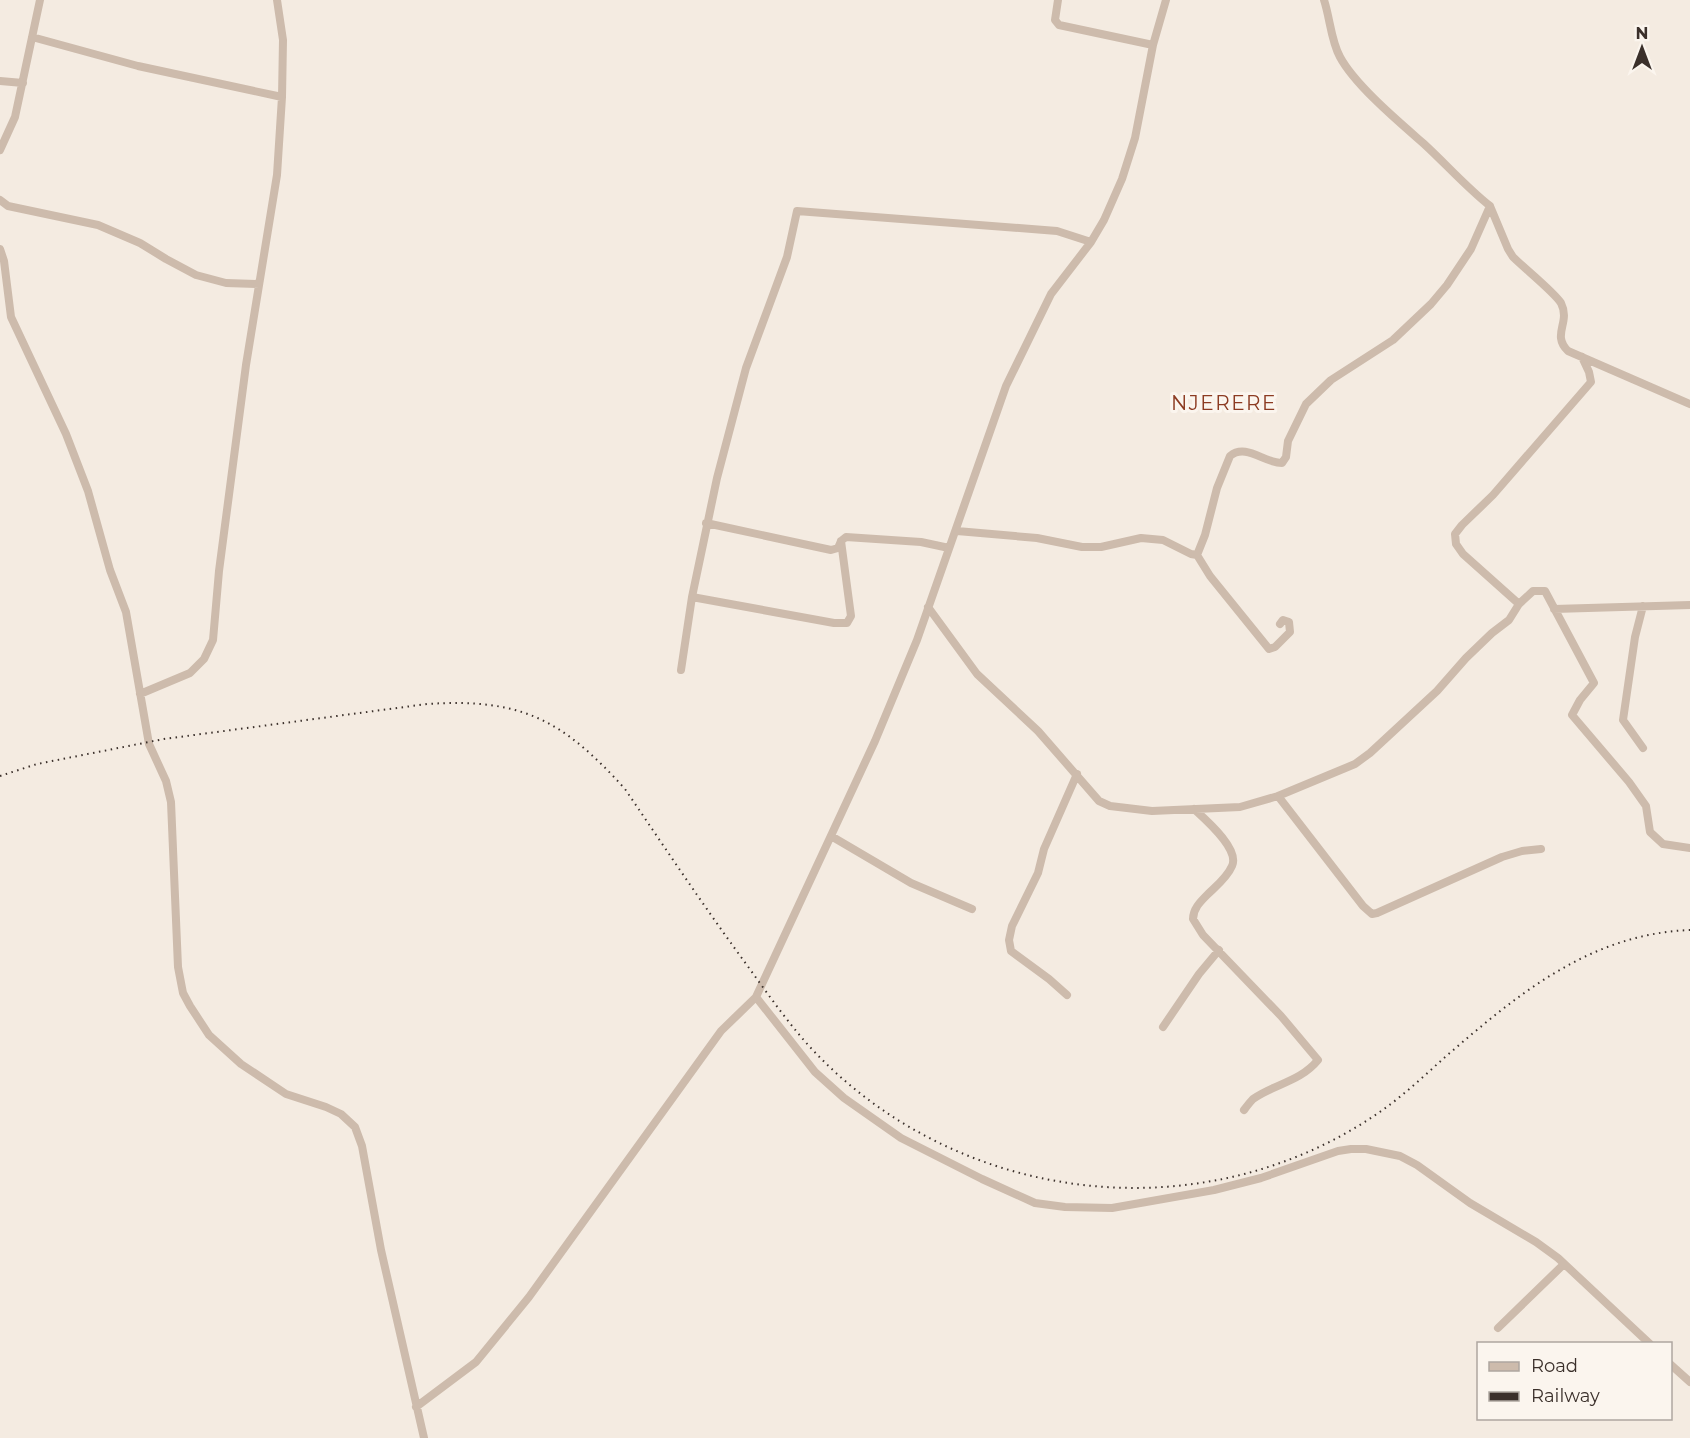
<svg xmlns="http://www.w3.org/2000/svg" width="1690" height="1438" viewBox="0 0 1690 1438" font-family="Montserrat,sans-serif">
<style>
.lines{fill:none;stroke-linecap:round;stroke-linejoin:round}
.minor{stroke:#cdbbac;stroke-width:8}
.rail{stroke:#3b302b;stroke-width:2;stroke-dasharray:1.5 4.5;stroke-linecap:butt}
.labels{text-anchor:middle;stroke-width:6;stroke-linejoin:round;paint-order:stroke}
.quarter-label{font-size:20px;letter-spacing:1.5px;fill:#8c3b22;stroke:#fbf5ee}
</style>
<rect width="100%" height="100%" fill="#f4ebe1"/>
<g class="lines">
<path class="minor" d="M1058,0l-3,20 4,5 94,20
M1166,0l-13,45 -18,93 -13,41 -18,41 -13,22 -40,52 -45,92 -89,254 -42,101 -119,256 59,75 29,26 57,40 81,41 53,24 30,4 47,1 102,-18 47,-12 77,-27 13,-2h15l34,7 17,9 53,38 66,39 22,16 92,86
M32,37l106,29 144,31
M0,81l23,2
M0,150l15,-33 25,-117
M0,200l8,6 90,19 42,18 26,16 30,16 30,8 33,1
M1490,206l18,43 5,8c11,11 41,35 48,46 10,20 -10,31 7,48l122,53
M0,249l4,12 7,56 55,117 22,57 22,79 16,42 23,132 17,37 5,21 7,165 5,26 7,13 19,29 32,29 45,30 40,13 15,7 14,13 7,19 19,104 43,188
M1582,357l7,15 2,10 -98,113 -31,30 -7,9 1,10 7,10 56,50 14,-13h12l49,92 -14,17 -8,15 57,67 17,24 4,26 13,12 27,4
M706,523l125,27 7,-2 3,-7 5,-4 75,5 28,6
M957,531l80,7 45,9h19l40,-9 22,2 28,14 6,1 13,21 59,73 6,-2 15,-15 -1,-10 -6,-2 -3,4
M1197,555l8,-20 12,-47 13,-32c16,-13 34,7 52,7l4,-6 2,-16 18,-37 25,-24 62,-40 38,-36 16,-19 24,-36 19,-43c-24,-19 -44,-42 -67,-63 -24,-21 -68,-58 -83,-86 -9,-16 -10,-39 -16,-57
M692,597l142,26h13l4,-7 -10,-75
M1643,606l-8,31 -12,83 20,28
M928,607l49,67 61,57 61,70 11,5 42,5 88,-4 38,-11 77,-32 15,-11 67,-62 29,-33 26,-25 17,-13 10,-16
M1554,609l136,-4
M681,670l11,-73 25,-119 29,-110 41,-111 10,-46 260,20 34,11
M140,694l50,-21 14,-14 9,-19 6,-69 27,-206 31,-190 5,-78 1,-57 -6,-40
M1278,796l85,110 9,8 5,-1 125,-56 20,-6 19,-2
M1194,809c12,11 46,40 38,57 -5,12 -17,21 -25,29 -7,7 -14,14 -14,24l10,16 78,81 37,44c-18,22 -44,24 -65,39 -3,3 -6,7 -9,11
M831,836l80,47 61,26
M1067,995l-18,-16 -38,-28 -2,-11 3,-14 26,-53 6,-24 33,-75
M1163,1027l36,-53 20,-24
M1498,1328l66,-64
M1670,1364l20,18
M416,1407l60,-45 53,-65 192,-266 35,-34"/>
<path class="rail" d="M0,776l37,-12 127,-25 263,-35c94,-6 135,15 198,85 38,56 76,113 116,168 22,30 43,61 68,89 147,160 396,190 575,63 21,-15 41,-34 60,-51 73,-63 145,-124 246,-128"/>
</g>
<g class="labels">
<g class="quarter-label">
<text x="1224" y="410">NJERERE</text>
</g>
</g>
<rect x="1477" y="1342" width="195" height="78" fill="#fbf5ee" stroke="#aea6a0" stroke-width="1.5"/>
<rect x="1489" y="1362" width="30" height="9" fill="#cdbbac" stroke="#aea6a0" stroke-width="1.5"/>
<text x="1531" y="1372" font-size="18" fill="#3b302b">Road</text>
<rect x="1489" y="1392" width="30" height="9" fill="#3b302b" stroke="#aea6a0" stroke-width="1.5"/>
<text x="1531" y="1402" font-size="18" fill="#3b302b">Railway</text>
<g transform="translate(1642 48)" stroke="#fbf5ee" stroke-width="4.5" paint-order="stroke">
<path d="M0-4.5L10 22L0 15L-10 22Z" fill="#3b302b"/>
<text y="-9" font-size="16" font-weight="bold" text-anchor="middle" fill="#3b302b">N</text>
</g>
</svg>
